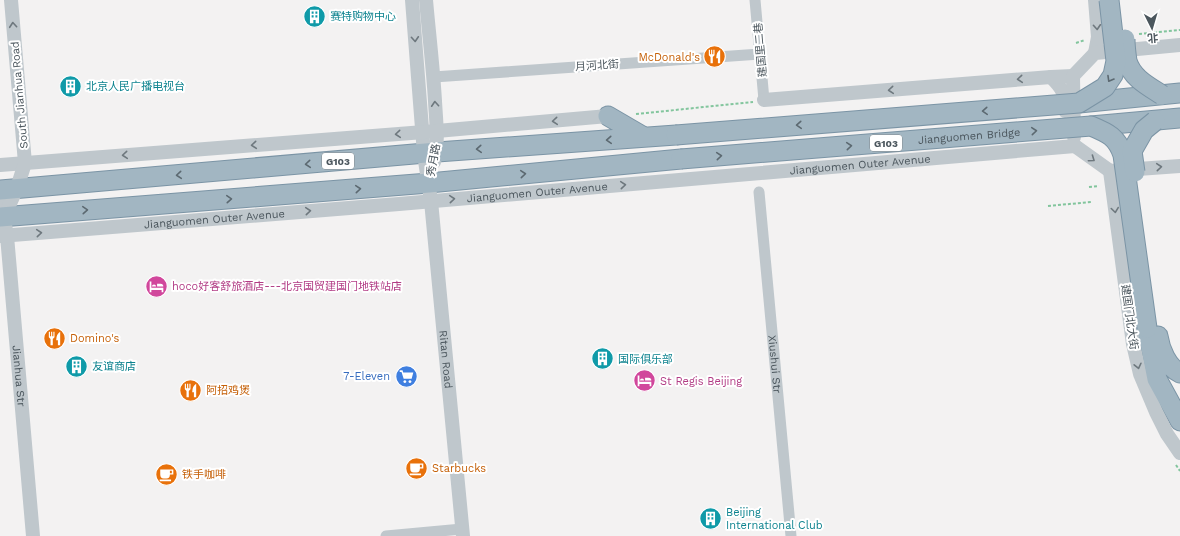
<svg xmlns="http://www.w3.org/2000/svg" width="1180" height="536" viewBox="0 0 1180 536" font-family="'Work Sans','Noto Sans SC',sans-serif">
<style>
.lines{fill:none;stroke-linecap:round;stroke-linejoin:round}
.trunk-casing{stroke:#7b94a5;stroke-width:21}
.path{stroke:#82c59d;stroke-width:2;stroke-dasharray:3 2;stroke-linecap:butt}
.minor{stroke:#bfc7cc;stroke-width:11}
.tertiary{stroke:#bfc7cc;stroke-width:14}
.trunk{stroke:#a2b6c2;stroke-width:19}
.trunk-bridge-casing{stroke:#7b94a5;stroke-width:21;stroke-linecap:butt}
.trunk-bridge{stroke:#a2b6c2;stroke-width:19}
.oneway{stroke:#6e787e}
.oneway2{stroke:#5c6971}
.labels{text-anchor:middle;stroke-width:4;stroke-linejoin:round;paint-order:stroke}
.shield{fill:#fff;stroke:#81898e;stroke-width:1}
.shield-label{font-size:10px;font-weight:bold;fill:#4b565d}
.culture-label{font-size:11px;fill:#0d838f;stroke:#fff;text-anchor:start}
.street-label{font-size:11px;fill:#4b565d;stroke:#fff}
.food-label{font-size:11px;fill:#c56008;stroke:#fff;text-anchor:start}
.hotel-label{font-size:11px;fill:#b23c85;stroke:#fff;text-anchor:start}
.shop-label{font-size:11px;fill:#366cbe;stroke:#fff;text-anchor:end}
</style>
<rect width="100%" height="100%" fill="#f3f2f2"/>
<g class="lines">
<defs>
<path id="trunk" d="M1079,103l101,-10
M608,116l36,21
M1091,126l89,-8
M0,190l437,-38 239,-17
M0,217l429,-34 252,-24
M1147,328l10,51 23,42
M1158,336c2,13 9,31 22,37"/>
</defs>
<use href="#trunk" class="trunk-casing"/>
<path class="path" d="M1139,34l41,-4
M1076,43l9,-3
M636,114l117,-12
M1089,187l10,-1
M1048,206l43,-4
M1176,465l4,6"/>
<g class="minor">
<path d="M755,0l9,100"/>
<path d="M434,77l326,-23"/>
<path id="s1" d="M759,192l32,344"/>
<path d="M386,536l76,-7"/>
</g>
<g class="tertiary">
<path id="s2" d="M412,0l12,154 7,47 32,335"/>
<path d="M426,0c3,34 7,67 9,101 1,20 4,41 -1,61"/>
<path d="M1095,0l3,37 -3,16"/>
<path d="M1051,77c13,13 13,15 14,34"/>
<path d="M764,100l287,-23 22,-1"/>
<path d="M1074,137l-1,-61 22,-23 85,-8"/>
<path d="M1075,146l35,25 70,-5"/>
<path d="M0,165l437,-34 171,-15"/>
<path d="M1110,171l23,173 7,30 16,38 11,22 13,19"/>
<path id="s3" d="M0,197l7,39 26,300"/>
<path d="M4,217l13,-29 8,-25 -14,-163"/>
<path id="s4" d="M0,236l399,-32 676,-58"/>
</g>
<use href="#trunk" class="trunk"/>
<defs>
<g id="trunk-bridge">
<path d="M1125,39c0,7 1,15 2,22 5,17 21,25 35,34"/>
<path d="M676,135l403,-32 26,-16 8,-12 3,-14 -7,-61"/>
<path id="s5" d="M681,159l410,-33c17,7 26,11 32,29l24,173"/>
<path d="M1135,172l-3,-21 12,-21 11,-9"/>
</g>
</defs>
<use href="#trunk-bridge" class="trunk-bridge-casing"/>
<use href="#trunk-bridge" class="trunk-bridge"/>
</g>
<defs><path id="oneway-chevron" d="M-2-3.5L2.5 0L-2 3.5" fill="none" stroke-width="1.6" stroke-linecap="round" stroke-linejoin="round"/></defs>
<g class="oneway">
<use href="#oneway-chevron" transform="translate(13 25) rotate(-95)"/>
<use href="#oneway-chevron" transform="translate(1097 27) rotate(86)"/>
<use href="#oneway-chevron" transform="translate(415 39) rotate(86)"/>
<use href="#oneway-chevron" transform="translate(1020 79) rotate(175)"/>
<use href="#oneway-chevron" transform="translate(891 90) rotate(175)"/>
<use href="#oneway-chevron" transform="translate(435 104) rotate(-94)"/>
<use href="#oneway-chevron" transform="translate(555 121) rotate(175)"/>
<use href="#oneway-chevron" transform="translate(398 134) rotate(175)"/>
<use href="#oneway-chevron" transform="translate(254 145) rotate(175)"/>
<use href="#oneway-chevron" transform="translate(125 155) rotate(175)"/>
<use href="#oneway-chevron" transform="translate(1092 159) rotate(35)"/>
<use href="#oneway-chevron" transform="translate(1159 167) rotate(-5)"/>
<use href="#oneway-chevron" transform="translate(623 185) rotate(-5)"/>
<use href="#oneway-chevron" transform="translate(452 199) rotate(-5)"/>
<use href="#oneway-chevron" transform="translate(1115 210) rotate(82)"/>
<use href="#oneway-chevron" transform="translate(308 211) rotate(-5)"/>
<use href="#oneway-chevron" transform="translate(39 233) rotate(-5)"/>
<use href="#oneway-chevron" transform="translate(1138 366) rotate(77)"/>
</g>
<g class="oneway2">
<use href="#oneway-chevron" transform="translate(1110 79) rotate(120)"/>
<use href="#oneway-chevron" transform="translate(985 111) rotate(176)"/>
<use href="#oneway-chevron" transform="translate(799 125) rotate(176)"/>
<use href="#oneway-chevron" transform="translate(1034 131) rotate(-5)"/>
<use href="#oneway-chevron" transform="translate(609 140) rotate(176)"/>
<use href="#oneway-chevron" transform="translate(849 146) rotate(-5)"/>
<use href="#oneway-chevron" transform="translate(479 149) rotate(176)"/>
<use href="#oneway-chevron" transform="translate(719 156) rotate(-5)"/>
<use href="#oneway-chevron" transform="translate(308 164) rotate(175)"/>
<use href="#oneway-chevron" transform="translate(523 174) rotate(-5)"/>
<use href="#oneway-chevron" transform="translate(179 175) rotate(175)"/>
<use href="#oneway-chevron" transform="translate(358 189) rotate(-5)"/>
<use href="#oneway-chevron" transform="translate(229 199) rotate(-4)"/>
<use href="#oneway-chevron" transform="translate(85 210) rotate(-4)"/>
</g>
<defs>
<symbol id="building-disc" viewBox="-11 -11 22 22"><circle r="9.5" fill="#0f9aa8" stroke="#fff"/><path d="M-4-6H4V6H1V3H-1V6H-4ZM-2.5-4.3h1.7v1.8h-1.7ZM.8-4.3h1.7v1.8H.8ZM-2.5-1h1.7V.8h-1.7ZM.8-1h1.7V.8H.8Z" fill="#fff"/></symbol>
<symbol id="restaurant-disc" viewBox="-11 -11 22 22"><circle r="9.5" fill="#e8710a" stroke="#fff"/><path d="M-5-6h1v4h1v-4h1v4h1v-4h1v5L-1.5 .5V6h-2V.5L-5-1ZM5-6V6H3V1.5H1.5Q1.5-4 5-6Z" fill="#fff"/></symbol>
<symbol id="hotel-disc" viewBox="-11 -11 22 22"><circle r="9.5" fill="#d1479c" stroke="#fff"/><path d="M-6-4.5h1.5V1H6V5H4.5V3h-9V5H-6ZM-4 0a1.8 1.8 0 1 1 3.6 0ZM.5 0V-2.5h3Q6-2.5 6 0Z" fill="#fff"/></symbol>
<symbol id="supermarket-disc" viewBox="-11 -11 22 22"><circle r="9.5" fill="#3f7fe0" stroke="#fff"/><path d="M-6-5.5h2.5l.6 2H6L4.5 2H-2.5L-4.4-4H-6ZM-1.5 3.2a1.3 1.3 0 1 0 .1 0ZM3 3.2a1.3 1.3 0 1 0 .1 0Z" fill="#fff"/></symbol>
<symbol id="cafe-disc" viewBox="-11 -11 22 22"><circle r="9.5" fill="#e8710a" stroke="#fff"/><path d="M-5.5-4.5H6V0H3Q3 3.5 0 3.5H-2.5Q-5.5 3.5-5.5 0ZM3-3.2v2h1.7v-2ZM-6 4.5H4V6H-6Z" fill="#fff"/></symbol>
</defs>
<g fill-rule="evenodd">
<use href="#building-disc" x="302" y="4" width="25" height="25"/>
<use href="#restaurant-disc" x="702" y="44" width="25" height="25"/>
<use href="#building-disc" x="58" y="74" width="25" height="25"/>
<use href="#hotel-disc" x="144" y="274" width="25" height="25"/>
<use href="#restaurant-disc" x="42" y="326" width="25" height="25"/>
<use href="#building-disc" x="590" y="346" width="25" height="25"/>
<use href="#building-disc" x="64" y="354" width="25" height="25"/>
<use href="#supermarket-disc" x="394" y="364" width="25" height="25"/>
<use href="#hotel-disc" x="632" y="368" width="25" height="25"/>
<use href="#restaurant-disc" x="178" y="378" width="25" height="25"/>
<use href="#cafe-disc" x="404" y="456" width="25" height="25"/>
<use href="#cafe-disc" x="154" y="462" width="25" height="25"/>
<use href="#building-disc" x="698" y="506" width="25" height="25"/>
</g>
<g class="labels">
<g class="shield">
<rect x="870" y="135" width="32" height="16" rx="3"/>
<rect x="322" y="153" width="32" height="16" rx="3"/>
</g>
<g class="shield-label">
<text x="886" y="147">G103</text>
<text x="338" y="165">G103</text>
</g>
<g class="culture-label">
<text x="330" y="20">赛特购物中心</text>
<text x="86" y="90">北京人民广播电视台</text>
<text x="618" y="363">国际俱乐部</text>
<text x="92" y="370">友谊商店</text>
<text x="726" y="516">Beijing<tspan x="726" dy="13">International Club</tspan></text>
</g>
<g class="street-label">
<text transform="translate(760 50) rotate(-95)" y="4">建国里二巷</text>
<text transform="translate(597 65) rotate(-4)" y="4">月河北街</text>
<text transform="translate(19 95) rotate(-95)" y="4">South Jianhua Road</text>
<text dy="4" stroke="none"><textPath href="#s5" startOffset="289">Jianguomen Bridge</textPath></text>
<text transform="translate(433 160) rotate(-80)" y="4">秀月路</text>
<text dy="4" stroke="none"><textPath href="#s4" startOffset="863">Jianguomen Outer Avenue</textPath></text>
<text dy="4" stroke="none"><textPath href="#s4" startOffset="539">Jianguomen Outer Avenue</textPath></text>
<text dy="4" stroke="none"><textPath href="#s4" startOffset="215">Jianguomen Outer Avenue</textPath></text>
<text transform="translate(1130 317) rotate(82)" y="4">建国门北大街</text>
<text dy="4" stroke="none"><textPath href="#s2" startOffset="361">Ritan Road</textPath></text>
<text dy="4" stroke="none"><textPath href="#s1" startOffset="173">Xiushui Str</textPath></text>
<text dy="4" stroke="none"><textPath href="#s3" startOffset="180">Jianhua Str</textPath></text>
</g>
<g class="food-label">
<text x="700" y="61" text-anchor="end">McDonald's</text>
<text x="70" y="342">Domino's</text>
<text x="206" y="394">阿招鸡煲</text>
<text x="432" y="472">Starbucks</text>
<text x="182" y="478">铁手咖啡</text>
</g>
<g class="hotel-label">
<text x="172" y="290">hoco好客舒旅酒店---北京国贸建国门地铁站店</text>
<text x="660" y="385">St Regis Beijing</text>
</g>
<g class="shop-label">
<text x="390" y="380">7-Eleven</text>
</g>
</g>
<g transform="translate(1152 28) rotate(175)" stroke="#ffffff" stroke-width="3" paint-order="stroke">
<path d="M0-3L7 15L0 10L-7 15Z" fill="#4b565d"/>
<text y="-6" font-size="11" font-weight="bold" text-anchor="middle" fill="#4b565d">北</text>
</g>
</svg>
